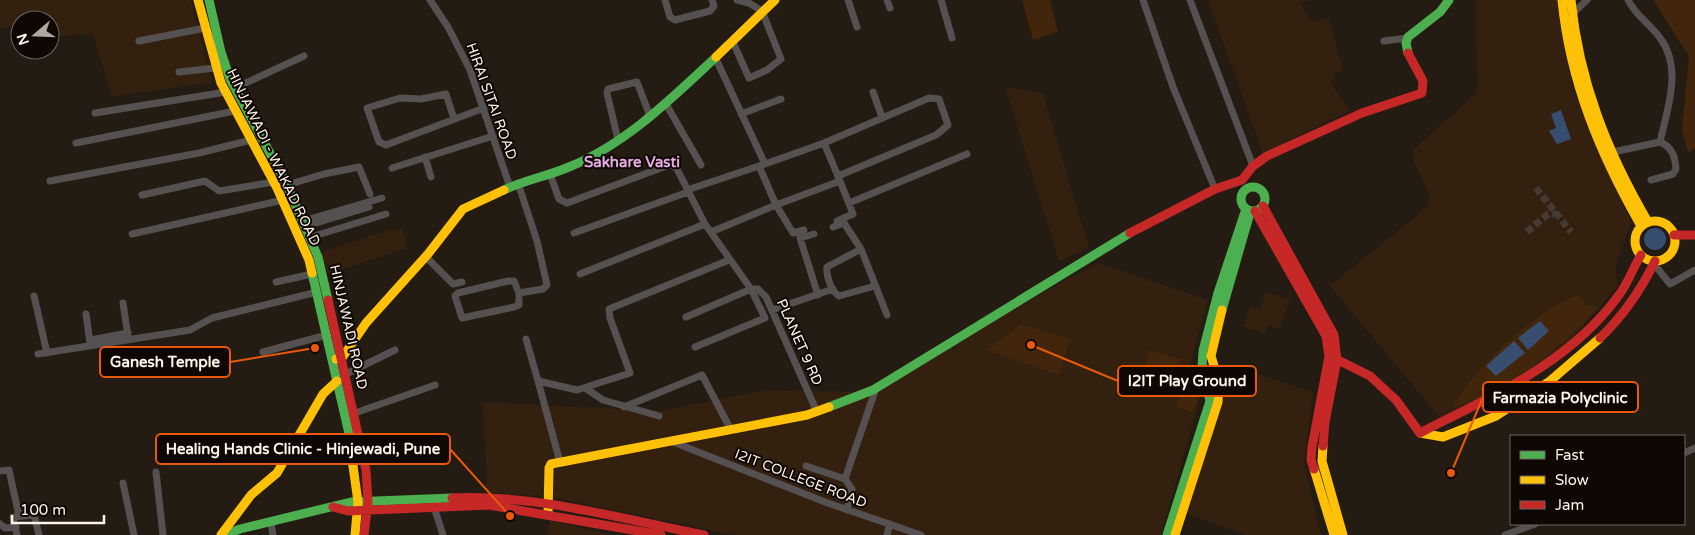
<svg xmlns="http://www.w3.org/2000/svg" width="1695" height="535" viewBox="0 0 1695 535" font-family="'Varela Round',sans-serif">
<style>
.built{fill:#34200f}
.green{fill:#42260c}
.water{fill:#374e70}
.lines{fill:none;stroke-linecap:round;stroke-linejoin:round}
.street-tunnel{stroke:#453b33;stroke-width:7;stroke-dasharray:7 3.5;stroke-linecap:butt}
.street{stroke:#545150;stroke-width:7}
.fast{stroke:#4caf50;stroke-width:9}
.slow{stroke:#ffc107;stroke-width:9}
.jam{stroke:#c62828;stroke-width:9}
.labels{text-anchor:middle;stroke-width:4;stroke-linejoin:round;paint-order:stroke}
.street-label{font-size:14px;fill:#fef2e9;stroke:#0e0703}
.neighbourhood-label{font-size:15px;font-weight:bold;fill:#e7ace4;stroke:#0e0703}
.leader{fill:none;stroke:#e8590c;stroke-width:2}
.callout-dot{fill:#e8590c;stroke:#0e0703;stroke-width:2}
.callout{fill:#0e0703;stroke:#e8590c;stroke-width:2}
.callout-label{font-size:15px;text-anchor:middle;font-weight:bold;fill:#fef2e9}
</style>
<rect width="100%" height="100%" fill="#241b13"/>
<path class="built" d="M0,0h191l21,83 -100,13 -19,-62 -43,3v-17h-30v20h-2l-5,-14 -13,2z
M1208,0h102l-10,4 13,18 16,-4 14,53 -8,2 -4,10 19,28 -87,42z
M1476,0h83l1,26 12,58 22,57 37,81 -15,44 1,21 -49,57 -44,32 -84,42 -110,-132 96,-78 4,-12 -17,-36v-10l64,-57z
M1005,87l38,6 46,155 -30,13z
M402,228l5,20 -79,26 -7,-22 71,-23 1,2z
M1098,263l110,37 -18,65 10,33 -39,137h-428l-182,-38 -64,-5 -4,-90 178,9 104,-21 94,2z
M1266,292l24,8 -10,29 -12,-4 -3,9 -21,-8 6,-20 10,3z
M1232,365l81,27 -9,71 17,72h-76l-59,-22z
M550,521l64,14h-66z"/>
<path class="green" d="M1022,0h28l8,32 -25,8z
M1653,0h42v148l-7,5 -6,-24 7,-73z
M1577,294l9,11 12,3c-40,43 -89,82 -145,100 4,-11 11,-19 19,-29 29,-36 64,-64 105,-85z
M1021,324l49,15 -11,36 -72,-25z
M1150,350l31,9 -12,39 -32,-9z
M1188,375l10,23 -6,15 -16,-7z"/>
<path class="water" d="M1561,110l10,29 -14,5 -8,-13 7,-3 -5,-14z
M1644 239a11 11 0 1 1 22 0a11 11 0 1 1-22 0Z
M1540,321l9,10 -21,19 -10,-12z
M1514,341l11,12 -29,23 -10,-10z"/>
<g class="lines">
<path class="street-tunnel" d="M1536,188l35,44
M1527,232l21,-18h9"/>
<path class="street" d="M430,0l18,27 22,43 40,117
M665,0l5,17 5,3 35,-9 4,-5 -2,-6
M848,0l9,27
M887,0l3,8
M941,0l11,38
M1143,0l30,87 42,102
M1190,0l63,166
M1571,15l16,-15
M732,40l17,38 18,-8 14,-11 -19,-48 -13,-8 -12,-3
M139,41l66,-13
M1384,41l23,-3
M179,72l36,-4
M235,88l69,-32
M873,92l9,25
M666,104l35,61
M95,113l131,-21
M741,114l40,-15
M454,119l-8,-25 -25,5 -21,-1 -33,10 12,34 7,3 98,-37
M618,140l-11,-47 1,-4 29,-7 13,34
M76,143l159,-32
M824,143l105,-45 10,1 9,26 -12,10 -98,41
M1613,152l47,-10c7,-32 23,-74 0,-104 -10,-14 -24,-22 -32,-38
M425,157l6,20
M759,166l17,39 64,-24 -16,-38 -59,21
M392,168l101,-32
M550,174l9,25 8,4 102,-38 7,2 29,57 46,65 14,29 -70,29
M1651,180l22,-6 3,-5c-1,-13 -4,-22 -16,-27
M50,181l149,-28 52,-13
M518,183l19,58 10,44 -4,4 -24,4 -5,-12h-6l-50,12 -3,3 7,22 52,-11 5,-2v-12
M287,185l37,-11 35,-7 11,27
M687,190l78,-26 -50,-107
M142,195l63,-14 14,10 55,-9
M849,203l118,-49
M303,221l79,-23
M837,221l16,-7 -13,-33
M306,226l63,-19
M833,227l11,-4 17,26 26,66
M711,232l65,-27 17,28 11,-3
M574,233l114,-41
M132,234l151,-34
M814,234l-14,4 18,57
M311,237l75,-23
M861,249l-34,18c-1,9 4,24 12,29l36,-10
M426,257l27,27 9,-2
M1654,264l16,20 25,-14
M580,274l125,-50
M276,282l36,-8
M34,296l13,57
M123,303l5,34
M772,310l61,-21
M86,314l4,29
M686,317l65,-28h7l8,8 51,115
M526,339l12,42
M90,340l38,-7
M263,352l64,-17
M38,354l152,-24 22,-12 105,-26
M346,374l49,-24
M585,388l18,12 56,16
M624,407l78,-32 29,55
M355,413l80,-28
M673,442l152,60 96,33
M1684,453l11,-5
M560,462l-22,-81 39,9 53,-17 -20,-55 -1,-9 120,-49
M806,466l39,13
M0,471l9,-1 10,46
M156,472l7,63
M123,483l11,52
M433,504l10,31
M847,510l5,-21 -7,-10 31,-91
M271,522l2,13
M0,524l5,4 11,-1
M17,535l-4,-18 21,-2 5,20
M887,535l3,-11
M1505,535l30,-11"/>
<path class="fast" d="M209,0l12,52 9,27 56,104 32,74 10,43
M1408,53l-2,-10 2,-6 32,-25 9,-12
M1241 199a12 12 0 1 1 24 0a12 12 0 1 1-24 0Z
M504,190c21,-10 44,-14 65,-23 57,-23 103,-69 147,-110
M312,273l38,165 3,28
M1222,310l28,-97
M829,407l44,-17 257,-157
M224,535l16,-6 111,-27 101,-4
M1167,535l43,-134 -8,-33 1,-17 15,-58 28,-84"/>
<path class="slow" d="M198,0l23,83 56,105 32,72 3,13
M1562,0c8,82 38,154 79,226
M1571,0c8,81 36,152 77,222
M716,57l59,-57
M1635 241a20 20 0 1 1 40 0a20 20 0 1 1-40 0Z
M336,359l6,-1 24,-35 62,-69 35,-45 41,-19
M1420,433l23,4 53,-21 54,-35 50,-43
M1323,446l-1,15 21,74
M353,466l5,36 -3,33
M1314,469l20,66
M548,514l1,-46 2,-4 256,-49 22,-8
M221,535l30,-40 26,-22 46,-79 14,-13
M1175,535l43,-133 1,-20 -8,-26 11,-46"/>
<path class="jam" d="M1263,206l71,129 3,25 -12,62 -2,24
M1255,211l71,125 3,20 -17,91 -1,13 3,9
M1130,233l85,-44 27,-9 11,-14 14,-10 95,-43 60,-20 1,-12 -15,-28
M1674,235h21
M328,300l38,170 2,32 -4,33
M1600,338c23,-22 41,-48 55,-77
M1332,357l38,19 26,24 24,33
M1420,433c72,-37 150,-70 199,-138 9,-12 14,-27 22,-40
M452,498c85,-4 169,21 252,37
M333,507l15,4 141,-6 172,30"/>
</g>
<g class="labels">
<g class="street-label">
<text transform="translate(492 101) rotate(70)" y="5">HIRAI SITAI ROAD</text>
<text transform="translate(274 157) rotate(64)" y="5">HINJAWADI - WAKAD ROAD</text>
<text transform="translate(349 327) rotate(77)" y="5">HINJAWADI ROAD</text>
<text transform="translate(800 342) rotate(66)" y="5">PLANET 9 RD</text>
<text transform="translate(801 478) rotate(21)" y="5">I2IT COLLEGE ROAD</text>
</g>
<g class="neighbourhood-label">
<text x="632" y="167">Sakhare Vasti</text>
</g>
</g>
<path class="leader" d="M315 348L230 362M1031 345L1118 381M1451 473L1483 397M510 516L450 449"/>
<g class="callout-dot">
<circle cx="315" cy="348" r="5"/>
<circle cx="1031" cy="345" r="5"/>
<circle cx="1451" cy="473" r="5"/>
<circle cx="510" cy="516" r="5"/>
</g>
<g class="callout">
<rect x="100" y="347" width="130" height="30" rx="5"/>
<rect x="1118" y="366" width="138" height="30" rx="5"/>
<rect x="1483" y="382" width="155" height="30" rx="5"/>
<rect x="156" y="434" width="294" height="30" rx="5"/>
</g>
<g class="callout-label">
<text x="165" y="367">Ganesh Temple</text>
<text x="1187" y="386">I2IT Play Ground</text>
<text x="1560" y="403">Farmazia Polyclinic</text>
<text x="303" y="454">Healing Hands Clinic - Hinjewadi, Pune</text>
</g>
<rect x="1510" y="435" width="175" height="90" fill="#0e0703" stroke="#6e655f"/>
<rect x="1520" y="451" width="25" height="8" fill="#4caf50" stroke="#6e655f"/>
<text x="1555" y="460" font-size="15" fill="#fef2e9">Fast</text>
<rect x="1520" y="476" width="25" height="8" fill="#ffc107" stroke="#6e655f"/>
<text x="1555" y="485" font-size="15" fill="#fef2e9">Slow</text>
<rect x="1520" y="501" width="25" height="8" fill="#c62828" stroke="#6e655f"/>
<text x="1555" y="510" font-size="15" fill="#fef2e9">Jam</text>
<g transform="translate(35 35) rotate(251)"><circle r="24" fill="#0e0703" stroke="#6e655f"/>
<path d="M0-4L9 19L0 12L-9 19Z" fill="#b2a79e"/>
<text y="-8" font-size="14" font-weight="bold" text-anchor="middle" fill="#fef2e9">N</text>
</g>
<path d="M12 515v8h92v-8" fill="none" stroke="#fef2e9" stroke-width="2.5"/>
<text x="20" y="515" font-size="15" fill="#fef2e9" stroke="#0e0703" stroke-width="4" paint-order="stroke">100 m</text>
</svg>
